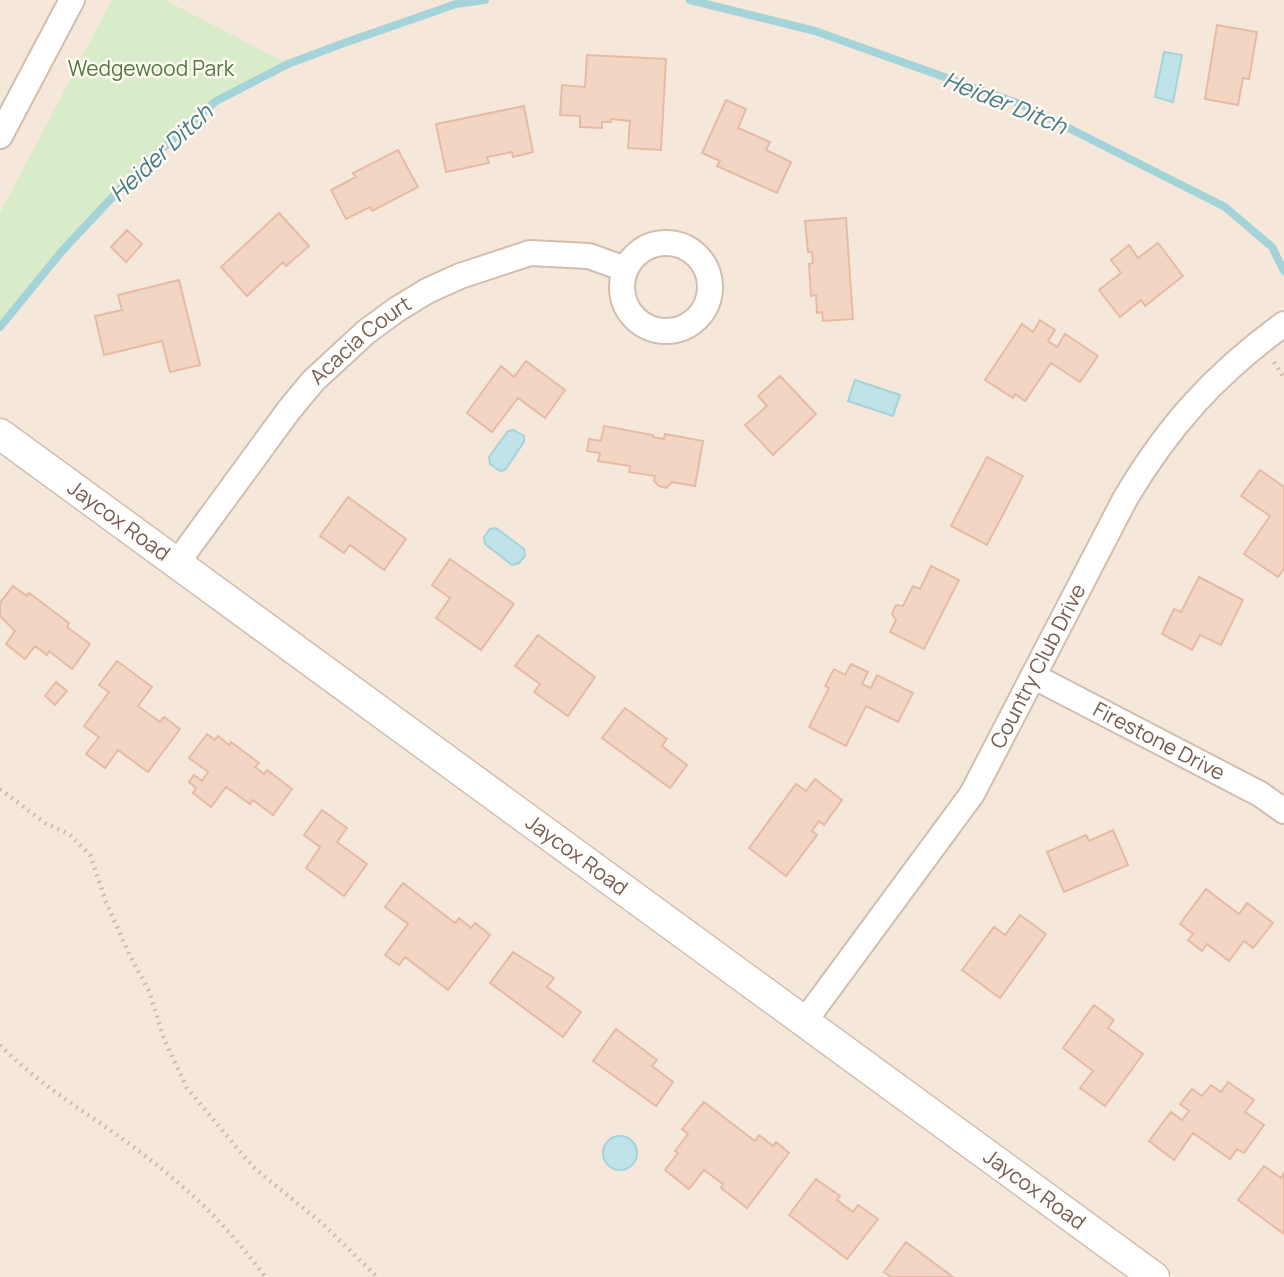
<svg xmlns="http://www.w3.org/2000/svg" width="1284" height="1277" viewBox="0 0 1284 1277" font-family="Manrope,sans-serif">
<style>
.residential{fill:#f5e8da}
.green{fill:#d8ecc9}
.water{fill:#bfe3e8;stroke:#a5d3da;stroke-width:2}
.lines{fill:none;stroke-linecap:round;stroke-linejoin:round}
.stream{stroke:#a5d3da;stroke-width:8}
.building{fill:#f3d5c3;stroke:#e6bba3;stroke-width:2}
.minor-casing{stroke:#d1beb0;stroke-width:28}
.tertiary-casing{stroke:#d1beb0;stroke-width:33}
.path{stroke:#d9b8a5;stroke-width:4.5;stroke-dasharray:2 5;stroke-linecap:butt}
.minor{stroke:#fff;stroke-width:24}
.tertiary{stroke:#fff;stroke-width:30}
.labels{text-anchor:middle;stroke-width:5;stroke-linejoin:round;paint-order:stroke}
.park-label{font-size:21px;fill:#537a41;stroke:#fffaf3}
.street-label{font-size:21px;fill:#7a5c4d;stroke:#fffaf3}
.water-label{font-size:23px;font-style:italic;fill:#437c86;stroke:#fffaf3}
</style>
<rect width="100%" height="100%" fill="#fdf6ec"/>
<path class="residential" d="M0,0h1284v1277h-109l-985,-723 -190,-135z
M0,455l131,94 999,728h-1130z"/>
<path class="green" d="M112,0h53l123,64 -72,37 -79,70 -75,80 -62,76v-114z"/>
<path class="water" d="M1164,52l18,3 -9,47 -18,-5z
M855,380l45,15 -7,21 -45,-15z
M514,430l10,6v6l-19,28 -5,1 -10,-7 -1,-7 19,-26z
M496,528l28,21 1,7 -6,7 -7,2 -27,-21 -1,-7 6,-8z
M603 1153a17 17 0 1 1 34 0a17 17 0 1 1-34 0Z"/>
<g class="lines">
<path class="stream" d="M690,0l125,31 208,74 202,102 47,40 12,24
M0,327l62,-76 75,-80 79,-70 72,-37 56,-21 112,-39 29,-4"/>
</g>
<path class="building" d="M1217,25l40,7 -8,47 -6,-1 -5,27 -33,-6z
M587,55l79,4 -5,91 -33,-2 2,-27 -19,-2v3h-9v6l-22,-1v-11l-20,-1 2,-30 23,2z
M726,100l20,9 -8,19 32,14 -4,8 25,12 -14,31 -60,-27 3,-5 -18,-8z
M524,106l9,46 -20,5 -1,-5 -25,5 2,6 -43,9 -10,-48z
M398,150l20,37 -46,24 -2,-4 -24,12 -15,-29 25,-13 -3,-4z
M279,213l30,33 -23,20 -3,-4 -36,34 -26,-29z
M846,218l7,101 -30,2 -1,-9 -5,1 -1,-18 -5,1 -2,-32 4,-1 -1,-11h-4l-3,-31z
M127,230l15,14 -16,18 -15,-15z
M1158,243l25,33 -38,30 -4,-6 -21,17 -21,-27 22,-17 -10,-13 18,-15 9,13z
M179,280l21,85 -30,7 -8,-31 -58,14 -9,-39 27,-6 -4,-15z
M1040,320l15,10 -7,11 9,6 8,-13 33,22 -18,26 -29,-19 -26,38 -10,-7 -2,4 -28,-18 37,-56 11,8z
M526,361l39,29 -20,28 -27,-20 -26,34 -25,-19 34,-47 13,11z
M780,376l36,38 -43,41 -28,-30 22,-19 -9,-10z
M604,426l49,9v2l11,2 1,-5 38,7 -8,45 -23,-4 -6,6 -7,-2 -5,-5 1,-5 -26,-4 1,-6 -32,-5 2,-8 -13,-2 2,-12 12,2z
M987,457l36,19 -36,69 -36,-19z
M1260,470l24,17v82l-6,8 -34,-23 26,-38 -29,-20z
M348,497l58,42 -22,31 -34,-25 -6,8 -24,-17z
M450,559l64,45 -33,46 -45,-32 14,-20 -18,-13z
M931,566l28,14 -35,69 -34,-17 6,-12 -4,-6 4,-9 7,1 10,-20 7,3z
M1199,577l44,23 -22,45 -21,-10 -8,15 -30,-16 12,-25 7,3z
M13,586l14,10 2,-3 40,30 -2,4 23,17 -18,25 -23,-18 -2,4 -12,-9 -10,13 -19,-15 9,-13 -15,-15v-13z
M538,635l57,42 -27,39 -34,-24 6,-8 -25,-18z
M117,661l35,26 -14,19 22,16 4,-5 16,12 -32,43 -30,-22 -13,18 -19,-14 13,-17 -15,-11 25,-34 -10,-7z
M851,664l17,8 -6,12 9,4 6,-13 36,18 -15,29 -32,-16 -20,40 -37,-19 20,-39 -4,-2 9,-17 11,6z
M56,682l11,9 -12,14 -10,-9z
M625,708l42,31 -5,7 25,19 -17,23 -68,-50z
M207,734l8,6 3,-4 11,9 2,-3 28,21 -4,4 9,7 3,-4 25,19 -19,26 -20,-15 -3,4 -24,-17 -15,20 -18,-14 3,-5 -7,-6 5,-7 8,6 6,-9 -19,-14z
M815,779l27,21 -18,25 -5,-4 -7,10 5,4 -31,41 -37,-28 47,-64 10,7z
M322,810l25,18 -10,14 30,22 -23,32 -38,-28 14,-21 -16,-12z
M1113,830l15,35 -64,27 -17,-40 39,-17 3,6z
M403,883l52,40 4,-5 12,10 4,-5 15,12 -42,55 -43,-33 -6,8 -14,-10 23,-31 -23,-17z
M1206,889l33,25 8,-11 26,20 -20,25 -9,-7 -15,20 -22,-17 -5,7 -14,-11 5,-6 -13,-10z
M1020,915l26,19 -46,64 -38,-28 32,-43 11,8z
M513,952l41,26 -7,9 34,25 -18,25 -73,-54z
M1094,1005l20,15 -6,8 35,26 -38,52 -25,-18 13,-17 -30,-23z
M616,1029l41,31 -5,6 21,16 -17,24 -63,-45z
M1228,1082l26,18 -9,12 19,13 -20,28 -7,-4 -7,10 -37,-26 -19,27 -25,-19 22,-29 11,8 7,-9 -9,-7 12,-15 10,7 9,-11 10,7z
M704,1102l51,39 4,-6 14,11 3,-4 13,11 -42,55 -26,-20 2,-4 -19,-14 -15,19 -24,-19 13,-17 -3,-2 13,-17 -6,-5z
M1264,1166l17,12 3,-5v61l-46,-34z
M816,1179l24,17 -3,4 16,12 5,-7 20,14 -31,40 -58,-44z
M906,1242l47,35h-62l-7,-5z"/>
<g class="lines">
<defs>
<g id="minor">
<path d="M0,136l72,-136"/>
<circle cx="666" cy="287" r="44"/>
<path id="s1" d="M177,563l112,-153 24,-29 53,-49 30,-22 31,-19 33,-15 70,-23 59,3 36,13"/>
<path id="s2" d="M1033,676l227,118 24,17"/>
<path id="s3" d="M804,1022l168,-228 153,-295c43,-73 91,-126 159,-175"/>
</g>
<g id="tertiary">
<path id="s4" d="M0,434l1154,843"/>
</g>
</defs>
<use href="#minor" class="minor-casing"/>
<use href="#tertiary" class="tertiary-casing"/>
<path class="path" d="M1274,362l10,16
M0,789l45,34 24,11 21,21 16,47 24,54 19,35 15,48 23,49 66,79 71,58 53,52
M0,1045c42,43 93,71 140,107 48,36 90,76 125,125"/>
<use href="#minor" class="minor"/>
<use href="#tertiary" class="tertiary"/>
</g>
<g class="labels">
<g class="park-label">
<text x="151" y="76">Wedgewood Park</text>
</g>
<g class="street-label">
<text dy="7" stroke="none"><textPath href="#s1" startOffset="290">Acacia Court</textPath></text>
<text dy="7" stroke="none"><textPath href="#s4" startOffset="147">Jaycox Road</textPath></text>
<text dy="7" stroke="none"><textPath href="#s3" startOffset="427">Country Club Drive</textPath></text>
<text dy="7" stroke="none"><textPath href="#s2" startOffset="142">Firestone Drive</textPath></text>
<text dy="7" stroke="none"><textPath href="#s4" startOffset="714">Jaycox Road</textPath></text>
<text dy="7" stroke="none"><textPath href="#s4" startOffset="1281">Jaycox Road</textPath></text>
</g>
<g class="water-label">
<text transform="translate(1005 103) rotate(22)" y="8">Heider Ditch</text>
<text transform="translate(161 153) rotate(-43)" y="8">Heider Ditch</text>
</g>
</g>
</svg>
